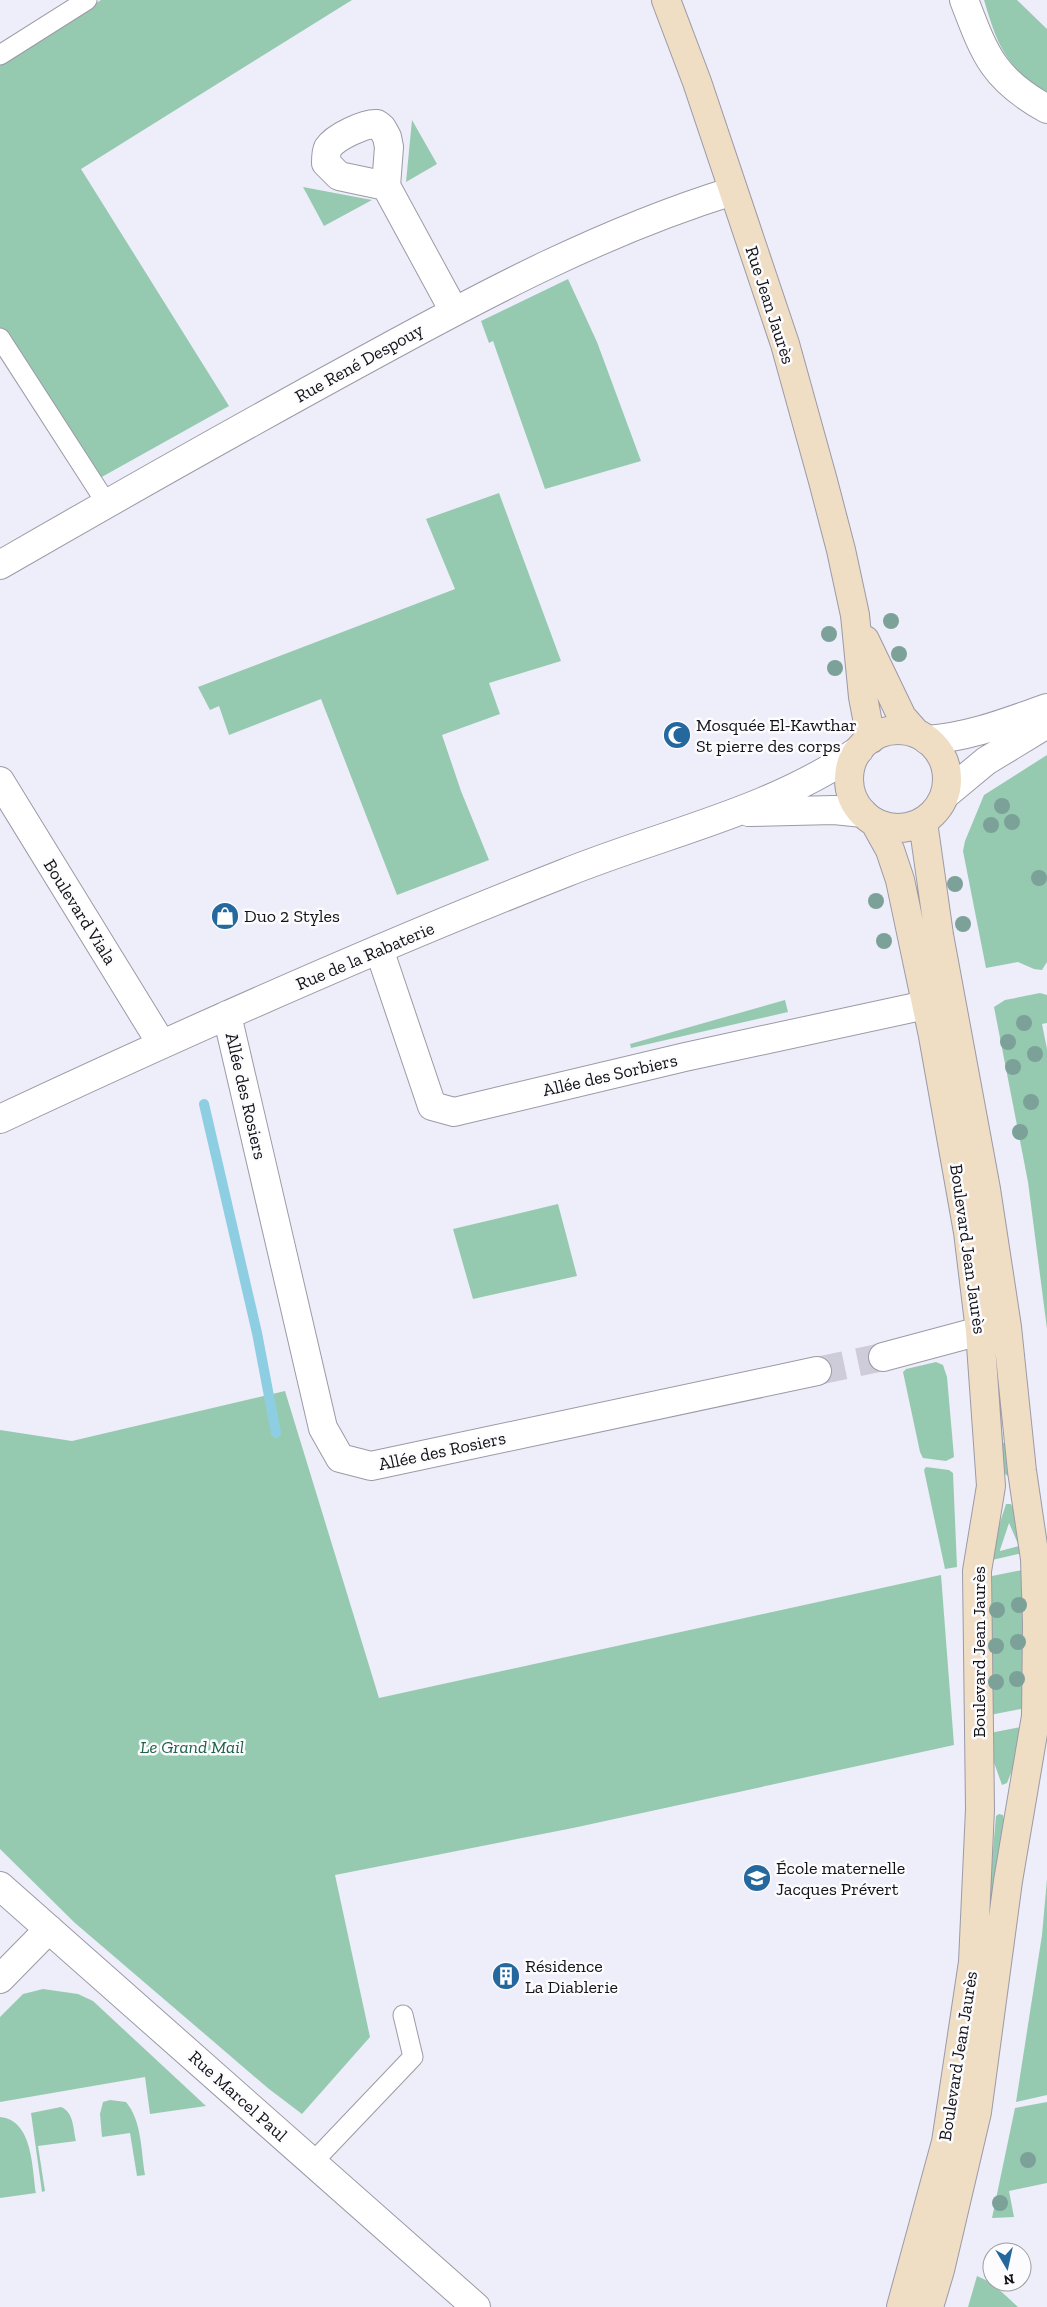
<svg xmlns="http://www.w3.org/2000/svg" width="1047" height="2307" viewBox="0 0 1047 2307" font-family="'Zilla Slab',serif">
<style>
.green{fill:#96cab0;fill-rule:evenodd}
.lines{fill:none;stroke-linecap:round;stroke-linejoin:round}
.stream{stroke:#8ecee3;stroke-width:10}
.street-tunnel{stroke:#cdccd8;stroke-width:28;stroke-dasharray:28 14;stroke-linecap:butt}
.lane-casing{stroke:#9b9aa6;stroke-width:21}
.street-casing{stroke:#9b9aa6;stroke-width:30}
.secondary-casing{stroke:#9b9aa6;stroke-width:30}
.lane{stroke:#fff;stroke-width:19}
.street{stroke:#fff;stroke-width:28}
.secondary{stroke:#efddc4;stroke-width:28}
.tree{fill:#7ca198}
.labels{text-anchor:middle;stroke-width:5;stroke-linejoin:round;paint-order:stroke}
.street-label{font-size:18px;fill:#121216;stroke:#fcfbfe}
.poi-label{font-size:18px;fill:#121216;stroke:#fcfbfe;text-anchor:start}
.park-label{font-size:18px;font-style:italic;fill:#1e6247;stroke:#fcfbfe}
</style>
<rect width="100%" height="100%" fill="#eeedfa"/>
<path class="green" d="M101,0h251l-271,169 148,237 -138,77 -91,-142v-278z
M984,0h33l30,29v67c-42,-33 -48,-46 -63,-96z
M412,120l25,44 -31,18z
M303,187l69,13 -48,26z
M568,279l29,63 44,119 -96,28 -52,-148 -4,2 -8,-22z
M499,493l62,168 -72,22 11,31 -58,21 19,56 28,69 -92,35 -76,-196 -92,36 -10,-29 -9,4 -12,-23 257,-98 -29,-70z
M1047,755v207l-5,8 -8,-1 -16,-7 -32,6 -23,-117 2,-10 19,-46z
M1040,993l7,2v28l-5,1 5,25v280l-19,-147 -34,-175 11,-7z
M785,1000l3,12 -157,36 -1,-4z
M558,1204l19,72 -104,23 -20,-70z
M995,1348l6,2 2,15 8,105 -3,6 -6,-4 -10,-119zM999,1390h4l3,52 -3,1z
M936,1362l7,3 4,12 7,80 -8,4 -23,-3 -3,-6 -17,-80 3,-3z
M285,1391l94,307 562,-123 13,170 -381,83 -238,47 35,162 -68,77 -33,-25 -194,-166 -75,-74v-419l72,11z
M926,1467l23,3 4,3 4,94 -12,2 -21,-99z
M1006,1504h5l16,36v12l-35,8v-13zM1009,1523l10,23 -19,5v-1z
M1027,1569l-1,139 -36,7 2,-139z
M1026,1726l-5,22 -14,35 -5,2 -11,-31 -1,-21z
M999,1814l4,1 1,4 -6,78 -36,182 27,-183 7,-80z
M1047,1879v216l-31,7 26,-167z
M43,1989l35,5 15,7 113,105 -56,8 -5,-37 -145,25v-85l23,-23z
M110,2100l16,2c16,19 15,49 19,73l-8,1 -7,-43 -28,4 -2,-23 3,-12z
M1047,2102v81l-38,8 5,26 -22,1 23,-110z
M61,2107c13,5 12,22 15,34l-38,5 7,45 -3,1 -11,-79z
M0,2117c33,3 32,51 36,76l-36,5z
M977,2276l15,7 26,24h-50z"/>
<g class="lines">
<path class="stream" d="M204,1104l53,229 19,100"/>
<path class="street-tunnel" d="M817,1371l66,-14"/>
<defs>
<path id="lane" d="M0,55l87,-55
M0,338l107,166
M313,2162l100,-105 -10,-42"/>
<path id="street" d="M964,0c21,55 29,79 83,109
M386,186l-47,-10 -13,-13c0,-5 0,-11 2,-15 7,-11 37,-25 49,-24l5,4 5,9 2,10 -3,39 68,125
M0,565c123,-71 247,-141 372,-209 117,-64 232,-125 361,-165
M927,740c43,-3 80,-18 120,-32
M0,781l161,262
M945,795l41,-34 61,-37
M749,812l85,-2 29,3
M379,949l53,157 22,6 231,-55 264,-57
M227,1015l96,413 17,30 31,8 446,-95
M0,1119c186,-87 374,-171 565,-246 99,-40 205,-61 294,-123
M883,1357l97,-26 23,-4
M0,1886l476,421
M0,1979l49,-50"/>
<path id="secondary" d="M666,0l31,82 88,262 38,137 18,69 14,65 8,82 8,42
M865,640l37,77 15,17
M849 779a49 49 0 1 1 98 0a49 49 0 1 1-98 0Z
M923,822l16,113 47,254 21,138 15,144 13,88 2,65 -1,92 -28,165 -31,231 -37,158 -11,37
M875,823l15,27 10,30 33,156 35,196 12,99 11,155 -14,85 3,238 -7,153 -27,180 -45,165"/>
</defs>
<use href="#lane" class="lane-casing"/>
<use href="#street" class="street-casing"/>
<use href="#secondary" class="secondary-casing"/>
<use href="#lane" class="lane"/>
<use href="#street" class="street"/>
<use href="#secondary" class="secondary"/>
</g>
<g class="tree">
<circle cx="891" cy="621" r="8"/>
<circle cx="829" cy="634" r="8"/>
<circle cx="899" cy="654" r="8"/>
<circle cx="835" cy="668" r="8"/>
<circle cx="1002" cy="806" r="8"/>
<circle cx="1012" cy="822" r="8"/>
<circle cx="991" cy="825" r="8"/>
<circle cx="1039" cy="878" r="8"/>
<circle cx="955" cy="884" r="8"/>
<circle cx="876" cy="901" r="8"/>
<circle cx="963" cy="924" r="8"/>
<circle cx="884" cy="941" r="8"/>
<circle cx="1024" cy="1023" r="8"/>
<circle cx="1008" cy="1042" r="8"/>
<circle cx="1035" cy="1054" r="8"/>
<circle cx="1013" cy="1067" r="8"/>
<circle cx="1031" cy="1102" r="8"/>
<circle cx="1020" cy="1132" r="8"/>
<circle cx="1019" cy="1605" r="8"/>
<circle cx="997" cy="1610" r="8"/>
<circle cx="1018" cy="1642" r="8"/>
<circle cx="996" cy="1646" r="8"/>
<circle cx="1017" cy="1679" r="8"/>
<circle cx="996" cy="1682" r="8"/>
<circle cx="1028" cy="2160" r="8"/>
<circle cx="1000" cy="2203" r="8"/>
</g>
<defs>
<symbol id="mosque-disc" viewBox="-11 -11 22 22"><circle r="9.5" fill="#25689d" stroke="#fcfbfe"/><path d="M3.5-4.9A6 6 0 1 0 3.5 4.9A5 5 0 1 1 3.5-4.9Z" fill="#fff"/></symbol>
<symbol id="shop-disc" viewBox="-11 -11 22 22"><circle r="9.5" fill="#25689d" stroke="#fcfbfe"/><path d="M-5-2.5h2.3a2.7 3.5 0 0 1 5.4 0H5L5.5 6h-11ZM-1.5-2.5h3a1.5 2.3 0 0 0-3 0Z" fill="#fff"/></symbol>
<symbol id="school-disc" viewBox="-11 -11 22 22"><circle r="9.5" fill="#25689d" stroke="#fcfbfe"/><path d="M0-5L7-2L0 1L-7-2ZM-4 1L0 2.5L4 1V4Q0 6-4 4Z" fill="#fff"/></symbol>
<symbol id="building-disc" viewBox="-11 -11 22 22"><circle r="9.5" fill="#25689d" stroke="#fcfbfe"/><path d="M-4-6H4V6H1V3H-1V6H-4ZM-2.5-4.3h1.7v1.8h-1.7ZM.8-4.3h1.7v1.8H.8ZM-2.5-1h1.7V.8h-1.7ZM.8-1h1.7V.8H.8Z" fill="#fff"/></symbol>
</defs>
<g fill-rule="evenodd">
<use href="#mosque-disc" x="661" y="719" width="32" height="32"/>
<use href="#shop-disc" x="209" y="900" width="32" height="32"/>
<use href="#school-disc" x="741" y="1862" width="32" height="32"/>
<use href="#building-disc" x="490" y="1960" width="32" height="32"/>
</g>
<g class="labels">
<g class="street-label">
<text transform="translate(770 305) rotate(72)" y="6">Rue Jean Jaurès</text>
<text transform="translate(359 363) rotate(-29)" y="6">Rue René Despouy</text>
<text transform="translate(80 912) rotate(58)" y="6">Boulevard Viala</text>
<text transform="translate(365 956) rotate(-23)" y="6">Rue de la Rabaterie</text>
<text transform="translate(610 1075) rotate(-13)" y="6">Allée des Sorbiers</text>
<text transform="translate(246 1096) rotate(77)" y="6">Allée des Rosiers</text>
<text transform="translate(968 1249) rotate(82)" y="6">Boulevard Jean Jaurès</text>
<text transform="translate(442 1451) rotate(-12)" y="6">Allée des Rosiers</text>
<text transform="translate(979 1652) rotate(-90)" y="6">Boulevard Jean Jaurès</text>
<text transform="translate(958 2056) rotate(-81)" y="6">Boulevard Jean Jaurès</text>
<text transform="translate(238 2096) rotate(42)" y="6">Rue Marcel Paul</text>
</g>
<g class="poi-label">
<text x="696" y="731">Mosquée El-Kawthar<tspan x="696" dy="21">St pierre des corps</tspan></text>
<text x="244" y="922">Duo 2 Styles</text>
<text x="776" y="1874">École maternelle<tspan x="776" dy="21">Jacques Prévert</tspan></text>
<text x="525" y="1972">Résidence<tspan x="525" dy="21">La Diablerie</tspan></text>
</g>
<g class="park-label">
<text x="192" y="1753">Le Grand Mail</text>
</g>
</g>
<g transform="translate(1007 2267) rotate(171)"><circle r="24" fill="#fcfbfe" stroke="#9e9ea1"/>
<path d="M0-4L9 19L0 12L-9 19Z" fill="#25689d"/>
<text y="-8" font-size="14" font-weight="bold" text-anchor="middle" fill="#121216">N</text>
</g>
</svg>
